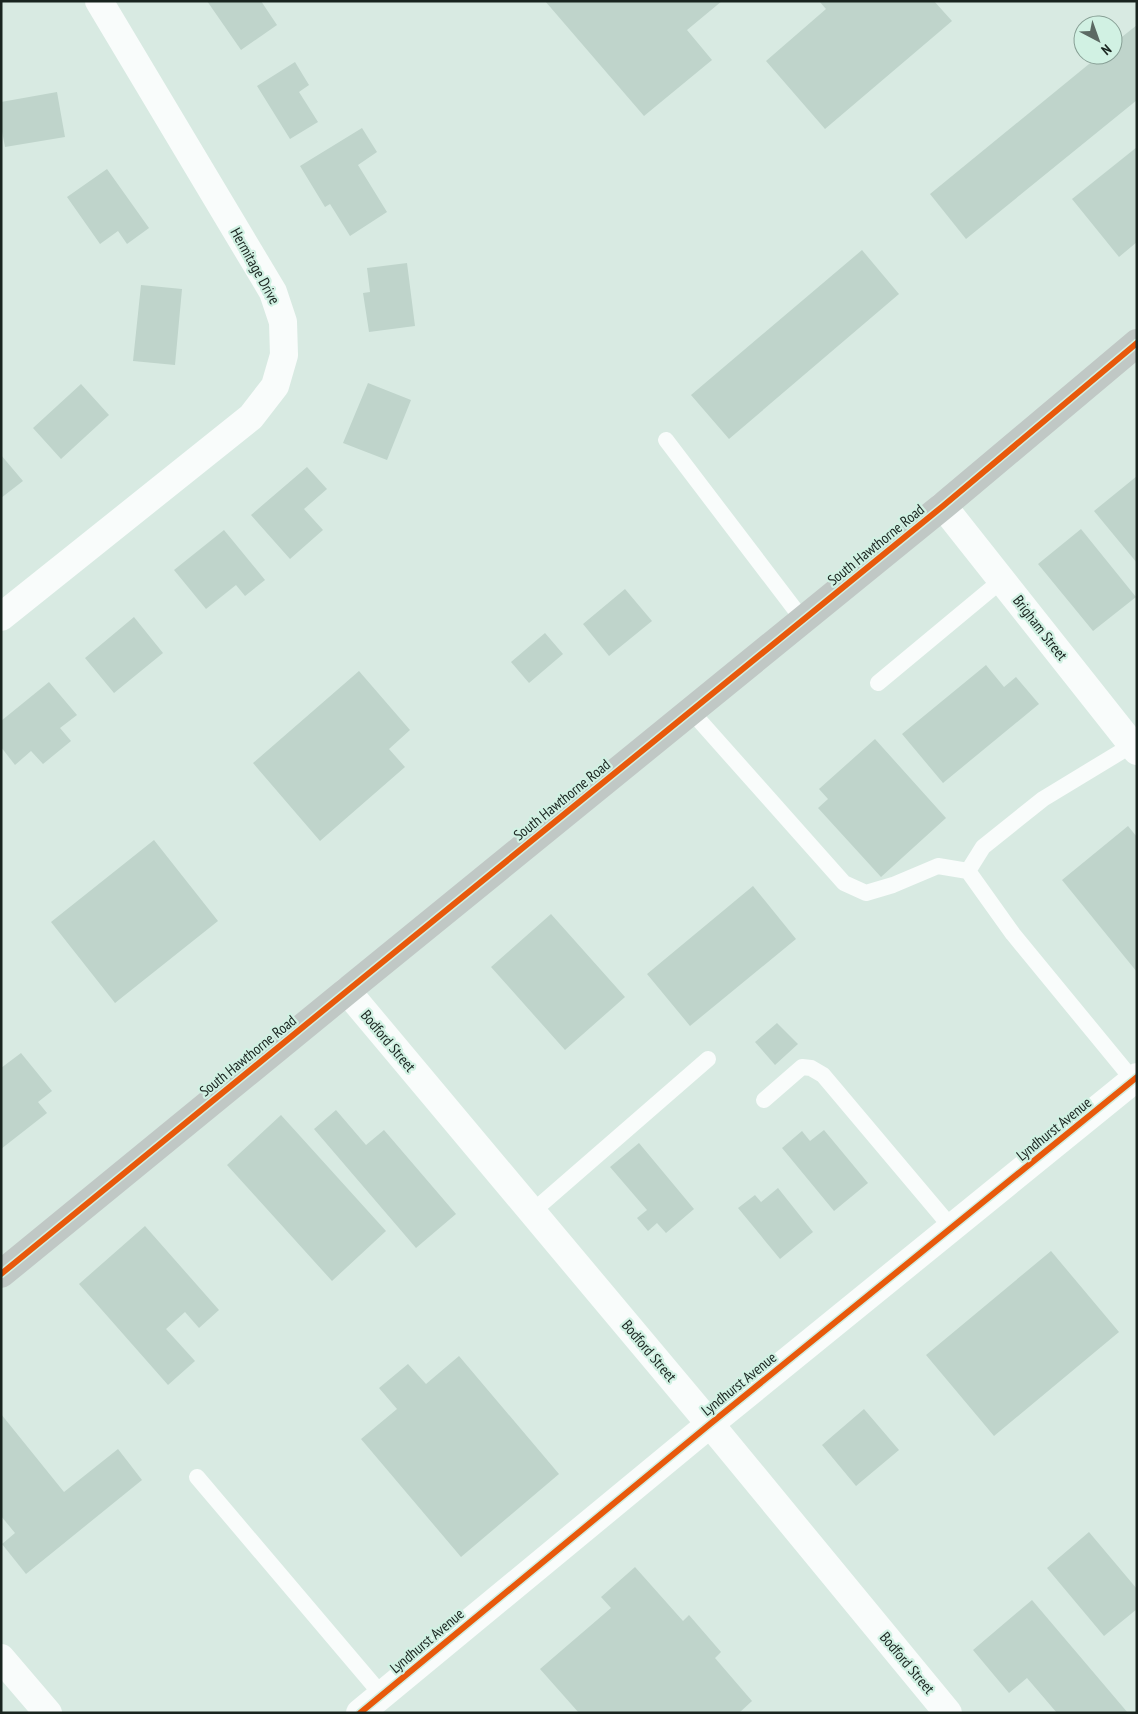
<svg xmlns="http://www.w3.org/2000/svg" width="1138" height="1714" viewBox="0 0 1138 1714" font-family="'PT Sans Narrow',sans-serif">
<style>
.building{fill:#bfd4cb}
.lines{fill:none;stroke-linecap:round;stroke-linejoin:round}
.service{stroke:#f9fcfb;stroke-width:16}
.minor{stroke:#f9fcfb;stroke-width:28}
.secondary{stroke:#c0c8c5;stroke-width:28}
.cycleway-casing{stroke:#d1f1e3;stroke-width:9}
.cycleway{stroke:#e8590c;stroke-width:6}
.labels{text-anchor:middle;stroke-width:4.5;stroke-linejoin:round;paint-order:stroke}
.street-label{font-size:15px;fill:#19241f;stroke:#d1f1e3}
</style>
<rect width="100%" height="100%" fill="#d8eae2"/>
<path class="building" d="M207,1h54l16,24 -36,25z
M545,1h177l-35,29 25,30 -68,56z
M819,1h115l18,20 -127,108 -59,-68 60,-52z
M1137,25v75l-171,139 -36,-45 170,-139h13v-11z
M295,62l14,23 -10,7 19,30 -28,17 -33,-53z
M57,92l8,45 -60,10 -4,-21v-24z
M362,128l15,24 -19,13 29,47 -37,24 -20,-32 -5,3 -25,-41z
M1137,147v95l-18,15 -47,-58z
M107,169l42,59 -22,16 -9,-13 -18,13 -33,-47z
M862,250l37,44 -170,145 -38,-44z
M407,263l8,63 -46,6 -6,-39 7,-1 -3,-24z
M141,285l41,4 -7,76 -42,-4z
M368,383l43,17 -24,60 -44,-17z
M81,384l28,31 -48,44 -28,-31z
M1,455l22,26 -22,17z
M307,467l20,22 -23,20 19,21 -33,29 -39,-44z
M1137,476v87l-43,-52z
M1081,529l55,68 -43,34 -55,-67z
M224,530l41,50 -20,16 -9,-11 -30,24 -32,-39z
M625,589l27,32 -43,35 -26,-32z
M134,617l29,36 -49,40 -29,-35z
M545,633l18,21 -34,29 -18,-21z
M986,665l18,22 12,-10 23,27 -96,79 -41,-49z
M359,671l51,59 -21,19 16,18 -85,74 -67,-78z
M49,682l28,33 -17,13 11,13 -28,23 -12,-13 -16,14 -14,-18v-26z
M875,739l71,79 -65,59 -63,-69 10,-9 -9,-10z
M1128,826l9,11v135l-75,-92z
M154,840l64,81 -103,82 -64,-81z
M753,886l43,53 -106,87 -43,-52z
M551,914l74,83 -60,53 -74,-83z
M777,1023l21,21 -23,21 -20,-23z
M21,1053l31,38 -14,11 9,11 -46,36v-81z
M336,1110l30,35 18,-15 72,84 -40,34 -102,-119z
M281,1115l105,116 -54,50 -105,-116z
M824,1130l44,53 -34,28 -52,-63 20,-17 8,10z
M639,1143l55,66 -28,24 -9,-10 -9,8 -11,-13 10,-8 -37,-43z
M778,1188l35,44 -33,27 -42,-51 17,-13 6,7z
M145,1226l74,84 -20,18 -14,-16 -19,17 29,32 -27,24 -89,-101z
M1051,1251l68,81 -125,104 -68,-81z
M459,1356l100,118 -98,83 -100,-118 36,-30 -18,-21 29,-24 18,20z
M864,1409l35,41 -43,36 -34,-41z
M1,1414l63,78 54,-43 24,31 -116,94 -24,-30 13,-11 -14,-17z
M1089,1532l48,57v20l-33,27 -57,-68z
M635,1567l48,54 6,-6 32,37 -6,6 37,43 -13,12h-160l-39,-44 71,-61 -10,-11z
M1032,1600l96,113h-71l-30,-35 -18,15 -36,-43z"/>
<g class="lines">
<path class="service" d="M666,440l137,180
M878,683l124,-103
M691,711l153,172 22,10 27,-8 45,-19 30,5
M1132,745l-89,54 -60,48 -15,24 45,63 120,146
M764,1100l38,-33 9,1 12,7 129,153
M532,1212l176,-153
M197,1477l185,218"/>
<path class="minor" d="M943,506l194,245
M1,617l250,-200 24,-31 9,-31 -1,-33 -10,-30 -174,-291
M347,991l363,433 238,289
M1,1658l47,55
M360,1713l350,-289 427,-347"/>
<path class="secondary" d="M1,1274l346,-283 596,-485 194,-163"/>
<defs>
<path id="cycleway" d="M1,1274l346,-283 596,-485 194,-163
M360,1713l350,-289 427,-347"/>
</defs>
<use href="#cycleway" class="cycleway-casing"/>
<use href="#cycleway" class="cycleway"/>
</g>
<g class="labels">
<g class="street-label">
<text transform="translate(255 266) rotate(61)" y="5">Hermitage Drive</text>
<text transform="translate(876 545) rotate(-39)" y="5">South Hawthorne Road</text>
<text transform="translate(1040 628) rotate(52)" y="5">Brigham Street</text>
<text transform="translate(562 800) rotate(-39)" y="5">South Hawthorne Road</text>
<text transform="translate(388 1041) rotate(50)" y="5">Bodford Street</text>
<text transform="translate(248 1056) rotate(-39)" y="5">South Hawthorne Road</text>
<text transform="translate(1054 1129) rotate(-39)" y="5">Lyndhurst Avenue</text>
<text transform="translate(649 1351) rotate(50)" y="5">Bodford Street</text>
<text transform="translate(739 1384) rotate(-39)" y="5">Lyndhurst Avenue</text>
<text transform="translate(427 1641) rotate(-40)" y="5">Lyndhurst Avenue</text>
<text transform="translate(907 1663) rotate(50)" y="5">Bodford Street</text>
</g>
</g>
<rect width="1138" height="1714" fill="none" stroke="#19241f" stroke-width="5"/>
<g transform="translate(1098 40) rotate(139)"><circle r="24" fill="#d1f1e3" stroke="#879f95"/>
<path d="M0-4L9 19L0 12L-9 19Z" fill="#5c6963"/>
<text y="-8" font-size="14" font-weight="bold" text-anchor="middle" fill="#19241f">N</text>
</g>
</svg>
